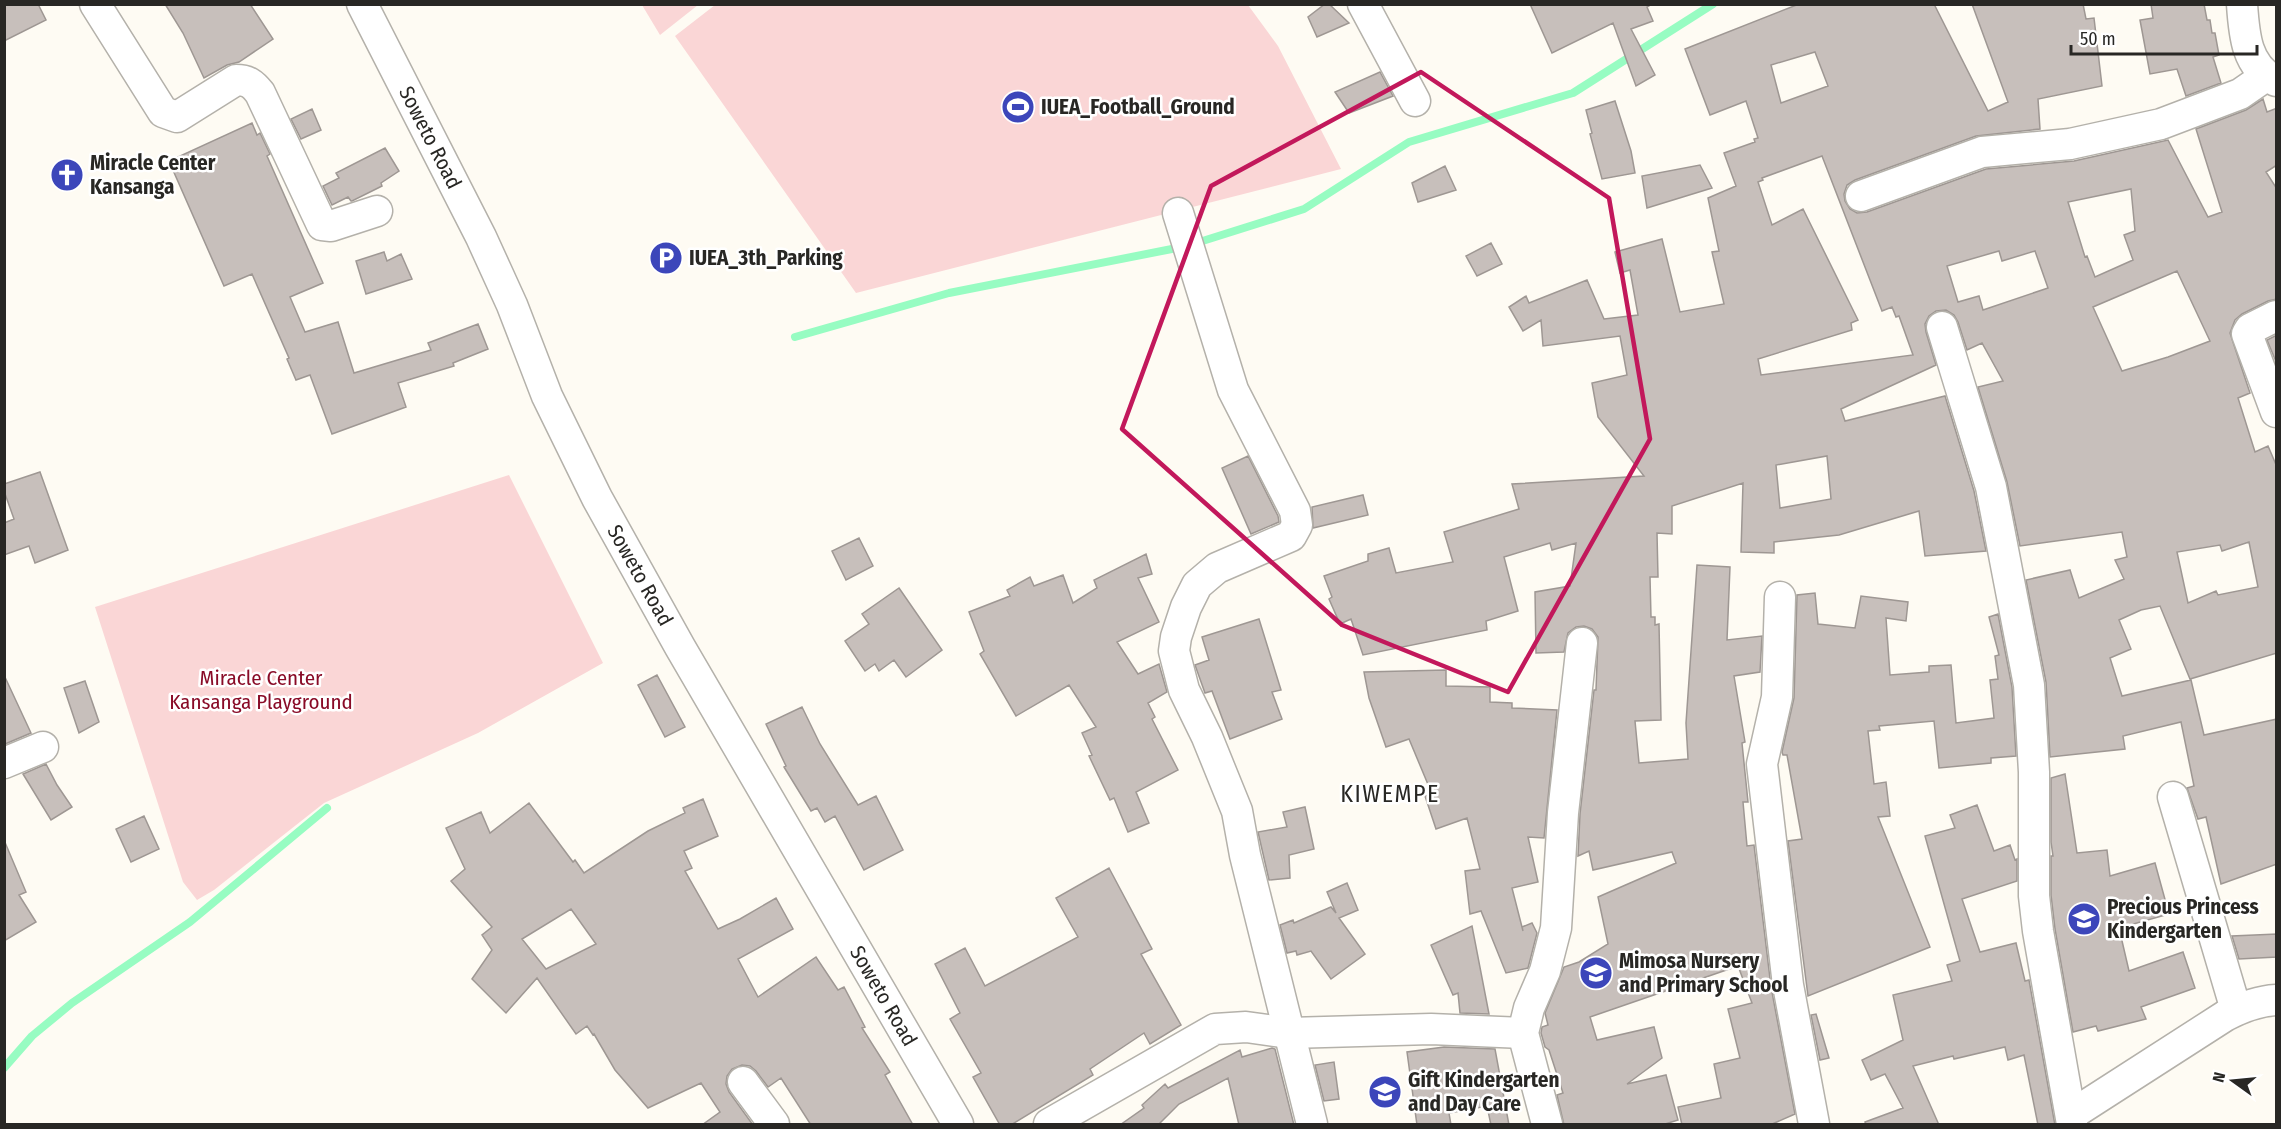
<svg xmlns="http://www.w3.org/2000/svg" width="2281" height="1129" viewBox="0 0 2281 1129" font-family="'Fira Sans Condensed',sans-serif">
<style>
.green{fill:#fad6d6}
.lines{fill:none;stroke-linecap:round;stroke-linejoin:round}
.stream{stroke:#97fcc2;stroke-width:8}
.building{fill:#c7bfbb;stroke:#9e9793;stroke-width:1.5;fill-rule:evenodd}
.minor-casing{stroke:#b4b1aa;stroke-width:33}
.minor{stroke:#fff;stroke-width:30}
.marked{fill:none;stroke:#c2185b;stroke-width:4.5;stroke-linejoin:round}
.labels{text-anchor:middle;stroke-width:5;stroke-linejoin:round;paint-order:stroke}
.poi-label{font-size:21px;font-weight:bold;fill:#282724;stroke:#fff;text-anchor:start}
.street-label{font-size:21px;fill:#282724;stroke:#fff}
.park-label{font-size:21px;fill:#890b27;stroke:#fff}
.quarter-label{font-size:24px;letter-spacing:1.5px;fill:#282724;stroke:#fff}
</style>
<rect width="100%" height="100%" fill="#fefbf3"/>
<path class="green" d="M642,5h56l-38,30z
M715,5h533l30,41 63,123 -485,124 -181,-257z
M509,475l94,188 -125,70 -154,70 -110,87 -17,10 -14,-18 -88,-275z"/>
<g class="lines">
<path class="stream" d="M1193,244l111,-35 105,-67 164,-49 140,-89
M795,337l154,-44 233,-46
M4,1068l28,-32 40,-33 118,-81 137,-114"/>
</g>
<path class="building" d="M4,4h34l8,16 -42,21z
M165,4h85l23,35 -34,23 -12,3 -23,13 -21,-45z
M1325,4h4l20,19 -32,14 -9,-20z
M1530,4h122l-5,3 6,14 -22,8 24,46 -19,11 -23,-63 -61,30z
M1799,4h135l54,107 20,-9 -36,-98h111l3,15 8,-1 8,68 -64,13 2,30 -64,7 -121,44 -8,5 -3,9 1,7 5,8 7,4 10,-1 119,-43 88,-8 94,-21 40,77 14,-5 -26,-83 50,-19 17,-11 4,13 10,-4v57l-11,7 11,17v110l-9,2 -26,13 -7,6 -5,13 20,60 -12,5 17,54 13,-6 9,21v186l-87,26 -30,-73 -19,4 -22,10 12,29 -21,9 12,38 69,-16 13,55 73,-16v145l-56,20 -15,-67 -8,2 -11,-31 7,-2 -13,-64 -58,14 2,13 -75,8 -4,-75 -20,-102 44,-10 9,28 45,-19 -9,-19 12,-3 -5,-25 -102,14 -13,-64 -29,-95 25,-6 -21,-38 -15,7 -9,-28 -4,-7 -8,-5 -10,1 -7,5 -4,8 1,8 10,33 -95,44 4,12 100,-25 29,95 12,60 -61,5 -6,-45 -80,24 -65,7v11l-33,-1 2,-69 -71,23v28l-15,-1 1,44h-8l1,40h4v8l4,-1 2,96 -26,1 4,42 49,-4 -2,-36 11,-158 33,2 -3,73 35,-4 -2,36 -26,4 11,66 -3,1 6,59h-5l4,44 7,-1 17,142 24,127 -25,11h-88l-4,-18 43,-9 -7,-34 26,-6 -12,-49 24,-6 -14,-37 -148,51 7,23 57,-13 8,31 -35,26 39,-9 12,45 -16,5h-98l-7,-30 6,-2 -14,-43 -4,-3 -4,-14 1,-6 6,-2 -3,-12 19,-46 15,-5 29,-18 -10,-47 78,-34 -4,-11 -79,18 -4,-19 -11,5 2,-42 14,-124h2l2,-53 -6,-8 -8,-3 -8,1 -8,6 -4,19 -28,1 -1,-61 35,-6 6,-43 -24,7 -2,-7 -46,14 14,54 -32,10 1,9 -124,25 -12,-36 -11,5 -11,-25 3,-2 -8,-21 44,-15v-7l21,-6 7,25 57,-11 -9,-30 75,-23 -7,-25 132,-8 -46,-59 -6,-34 35,-8 -7,-39 -77,10 -2,-26 -18,11 -14,-24 17,-11 3,7 58,-23 17,39 34,-4 -8,-45 -10,3 -5,-21 47,-13 18,73 44,-8 -12,-52 7,-1 -11,-53 28,-12 -12,-33 31,-11 -1,-3 4,-1 -12,-37 -36,14 -25,-66zM1815,52l13,34 -47,17 -10,-38zM1822,156l60,155 10,-4 4,10 3,-1 14,39 -152,20 -3,-16 94,-29 -1,-7 7,-3 -55,-111 -31,16 -14,-43 5,-2 -1,-2zM2131,189l4,42 -11,4 9,25 -38,17 -8,-21 -2,1 -17,-55zM1999,251l3,10 33,-10 13,37 -65,22 -4,-14 -21,6 -11,-36zM2177,271l33,70 -42,16 -46,14 -29,-64zM1827,456l4,43 -51,9 -4,-43zM2249,542l9,45 -40,8 -2,-4 -28,12 -11,-51 43,-7 2,6z
M2151,4h53l3,16h3l2,13h3l4,22 -6,2 8,26 -35,13 -9,-27 -27,5 -10,-54 13,-2z
M1380,72l13,24 -44,17 -14,-21z
M1615,101l16,50 4,22 -33,6 -12,-45 2,-1 -6,-23z
M312,109l9,21 -20,9 -10,-20z
M252,123l5,12 3,-2 10,21 -3,2 56,127 -33,14 15,35 33,-10 16,51 77,-23 -3,-7 50,-19 10,25 -35,14 1,3 -56,17 8,24 -74,27 -22,-59 -14,5 -9,-21 2,-1 -37,-84 -28,12 -55,-125z
M385,148l14,23 -18,12 1,3 -30,15h-1l-3,-4 -16,8 -9,-19 16,-8 -3,-5z
M1700,165l12,23 -65,20 -5,-32z
M1445,166l11,24 -38,12 -6,-19z
M1491,243l11,21 -25,12 -11,-20z
M384,252l3,9 14,-7 11,25 -46,15 -10,-33z
M2277,335v29l-10,-24z
M1248,456l30,60 1,6 -28,12 -29,-66z
M40,472l28,78 -33,13 -6,-17 -25,9v-32l10,-4 -10,-28v-7z
M1363,495l5,20 -55,13 -1,-21z
M859,538l14,28 -27,14 -14,-29z
M1146,554l6,20 -14,4 21,44 -42,20 21,32 21,-10 8,28 -19,11 7,14 -3,2 26,51 -42,22 13,31 -21,9 -14,-34 -4,2 -21,-44 3,-1 -10,-22 14,-6 -27,-42 -53,31 -36,-62 4,-3 -15,-39 41,-16 -3,-6 23,-13 4,9 29,-11 10,28 24,-15 -3,-8z
M899,588l43,62 -36,27 -12,-17 -15,11 -4,-7 -10,7 -20,-30 24,-17 -7,-10z
M1815,593l3,31 37,4 6,-32 47,6 -2,19 -20,-3 4,57 39,-3v-6l22,-1 5,58 38,-5 -4,-38 8,-1 -3,-23 4,-1 -10,-38 9,-3 14,73 4,69 -25,2v5l-52,5 -5,-47 -55,5 1,4 -12,1 6,53 12,-2 4,34 -12,1 52,130 -122,49 -20,-155 14,-2 -15,-84h-4l-1,-3 12,-54 3,-103z
M1259,619l22,71 -9,2 10,27 -52,20 -18,-48 -7,2 -10,-28 14,-5 -7,-23z
M1446,670v16l44,1v15l22,1v5l45,2 -13,128 -16,-1 10,45 -26,6 11,43 -1,-4 10,-4 5,10 -9,35 -22,5 -25,-62 -11,3 -5,-43 15,-2 -13,-51 -31,11 -11,-33 7,-2 -23,-55 -23,8 -17,-49 -5,-26z
M4,675l27,58 -26,11 -1,-1z
M657,675l28,52 -20,10 -27,-52z
M85,681l14,41 -20,11 -15,-45z
M802,707l18,37 38,61 18,-9 27,54 -39,20 -29,-54 -10,6 -8,-14 -6,3 -27,-44 2,-1 -20,-42z
M46,764l11,21 15,22 -21,13 -28,-46z
M2065,774l12,79 30,-3 3,26 45,-13 14,51 -50,14 10,43 54,-19 12,36 -54,19 5,12 -48,12 -2,-5 -23,6 -18,-103 -4,-34v-39h2l-2,-14v-64z
M703,799l15,37 -34,15 8,17 -7,3 33,58 22,-10 36,-21 17,31 -55,30 20,38 58,-40 22,33 6,-3 21,40 -3,1 28,44 -5,3 28,50h-102l-30,-47 -13,9 -12,-16 -6,-5 -8,-1 -10,4 -5,7 -1,8 3,8 24,33h-51l18,-13 -19,-29 -53,25 -33,-38 -21,-36 -1,1 -6,-9 -11,8 -39,-56 -31,35 -34,-34 20,-29 -10,-15 10,-8 -41,-46 14,-12 -19,-41 35,-16 9,21 39,-30 44,59 2,-2 9,13 64,-42 37,-18 -2,-5zM571,909l25,35 -50,25 -24,-30z
M1977,805l17,46 16,-6 5,15 2,-1v22l-55,18 18,53 36,-9 9,38 4,-1 26,145h-17l-14,-70 -16,5 -3,-13 -51,12 -1,-3 -40,10 26,59h-73l-1,-3 38,-14 -18,-34 -14,6 -9,-20 41,-20 -10,-45 59,-14 -5,-16 13,-4 -35,-125 30,-8 -5,-13z
M1305,807l9,42 -25,6 1,23 -21,2 -11,-48 29,-5 -4,-15z
M144,816l15,33 -28,13 -15,-33z
M4,840l22,52 -7,3 17,27 -32,19z
M1109,868l43,81 -11,5 40,71 -31,19 -6,-11 -54,36 3,6 -82,50h-11l-27,-48 8,-4 -31,-54 10,-6 -25,-49 30,-16 20,38 93,-49 -22,-39z
M1347,883l11,27 -19,8 26,36 -34,25 -20,-28 -14,4 -1,-4 -9,2 -7,-28 13,-5 1,3 37,-16 5,6 -9,-21z
M1472,926l17,88 -29,-1 -2,-20 -5,2 -22,-50z
M2277,934v23l-38,2 -7,-23z
M1816,1014l13,44 -9,2 -9,-45z
M1444,1047l51,2 14,76h-18l-4,-19 -38,7 2,12h-34l-10,-73z
M1272,1048l3,1 19,76h-55l-11,-47 -49,26 -21,21h-38l24,-17 -2,-3 23,-21 3,4 72,-38 2,7z
M1334,1062l5,37 -15,2 -9,-36z"/>
<g class="lines">
<defs>
<g id="minor">
<path d="M95,4l68,108 14,5 59,-37c12,0 17,4 24,13l62,132 9,1 46,-15"/>
<path id="s1" d="M362,4l119,233 31,68 35,91 50,102 83,149 278,477"/>
<path d="M1363,4l52,97"/>
<path d="M2242,4c2,30 4,63 34,77"/>
<path d="M1861,196l121,-44 88,-8 91,-20 79,-30 26,-18"/>
<path d="M1178,213l55,177 62,121 2,14 -6,11 -74,32 -20,17 -11,22 -10,30 -2,14 10,39 23,47 30,74 8,44 67,269"/>
<path d="M2276,316l-26,13 -3,5 29,78"/>
<path d="M1942,327l49,160 38,198 5,87v124l4,35 34,193"/>
<path d="M1780,597l-3,100 -15,67 26,221 26,139"/>
<path d="M4,763l39,-16"/>
<path d="M2173,797l63,213"/>
<path d="M743,1082l31,42"/>
<path d="M2071,1115l154,-99c17,-9 33,-15 51,-16"/>
<path d="M1049,1124l166,-95 31,-2 43,6 142,-4 92,4"/>
<path d="M1547,1124l-24,-91 6,-25 16,-37 11,-43 7,-115 19,-170"/>
</g>
</defs>
<use href="#minor" class="minor-casing"/>
<use href="#minor" class="minor"/>
</g>
<path class="marked" d="M1421,72l188,126 41,241 -142,253 -166,-67 -220,-196 89,-243z"/>
<defs>
<symbol id="stadium-disc" viewBox="-11 -11 22 22"><circle r="9.5" fill="#3c46ba" stroke="#fff"/><path d="M0-5a6.5 5 0 1 0 0 10a6.5 5 0 1 0 0-10ZM-3.5-1.8h7v3.6h-7Z" fill="#fff"/></symbol>
<symbol id="church-disc" viewBox="-11 -11 22 22"><circle r="9.5" fill="#3c46ba" stroke="#fff"/><path d="M-1.2-6h2.4v3.5h3.3v2.4h-3.3V6h-2.4V-.1h-3.3v-2.4h3.3Z" fill="#fff"/></symbol>
<symbol id="parking-disc" viewBox="-11 -11 22 22"><circle r="9.5" fill="#3c46ba" stroke="#fff"/><path d="M-3.5-5.5H1a3.5 3.5 0 0 1 0 7H-1V5.5H-3.5ZM-1-3.4V-.6H.8a1.4 1.4 0 0 0 0-2.8Z" fill="#fff"/></symbol>
<symbol id="school-disc" viewBox="-11 -11 22 22"><circle r="9.5" fill="#3c46ba" stroke="#fff"/><path d="M0-5L7-2L0 1L-7-2ZM-4 1L0 2.5L4 1V4Q0 6-4 4Z" fill="#fff"/></symbol>
</defs>
<g fill-rule="evenodd">
<use href="#stadium-disc" x="999" y="88" width="38" height="38"/>
<use href="#church-disc" x="48" y="156" width="38" height="38"/>
<use href="#parking-disc" x="647" y="239" width="38" height="38"/>
<use href="#school-disc" x="2065" y="900" width="38" height="38"/>
<use href="#school-disc" x="1577" y="954" width="38" height="38"/>
<use href="#school-disc" x="1366" y="1073" width="38" height="38"/>
</g>
<g class="labels">
<g class="poi-label">
<text x="1041" y="114">IUEA_Football_Ground</text>
<text x="90" y="170">Miracle Center<tspan x="90" dy="24">Kansanga</tspan></text>
<text x="689" y="265">IUEA_3th_Parking</text>
<text x="2107" y="914">Precious Princess<tspan x="2107" dy="24">Kindergarten</tspan></text>
<text x="1619" y="968">Mimosa Nursery<tspan x="1619" dy="24">and Primary School</tspan></text>
<text x="1408" y="1087">Gift Kindergarten<tspan x="1408" dy="24">and Day Care</tspan></text>
</g>
<g class="street-label">
<text dy="7" stroke="none"><textPath href="#s1" startOffset="150">Soweto Road</textPath></text>
<text dy="7" stroke="none"><textPath href="#s1" startOffset="636">Soweto Road</textPath></text>
<text dy="7" stroke="none"><textPath href="#s1" startOffset="1122">Soweto Road</textPath></text>
</g>
<g class="park-label">
<text x="261" y="685">Miracle Center<tspan x="261" dy="24">Kansanga Playground</tspan></text>
</g>
<g class="quarter-label">
<text x="1390" y="802">KIWEMPE</text>
</g>
</g>
<rect width="2281" height="1129" fill="none" stroke="#282724" stroke-width="12"/>
<g transform="translate(2233 1081) rotate(285)" stroke="#ffffff" stroke-width="4.5" paint-order="stroke">
<path d="M0-4.5L10 22L0 15L-10 22Z" fill="#282724"/>
<text y="-9" font-size="16" font-weight="bold" text-anchor="middle" fill="#282724">N</text>
</g>
<path d="M2071 45v9h186v-9" fill="none" stroke="#282724" stroke-width="3"/>
<text x="2080" y="45" font-size="18" fill="#282724" stroke="#ffffff" stroke-width="4.5" paint-order="stroke">50 m</text>
</svg>
